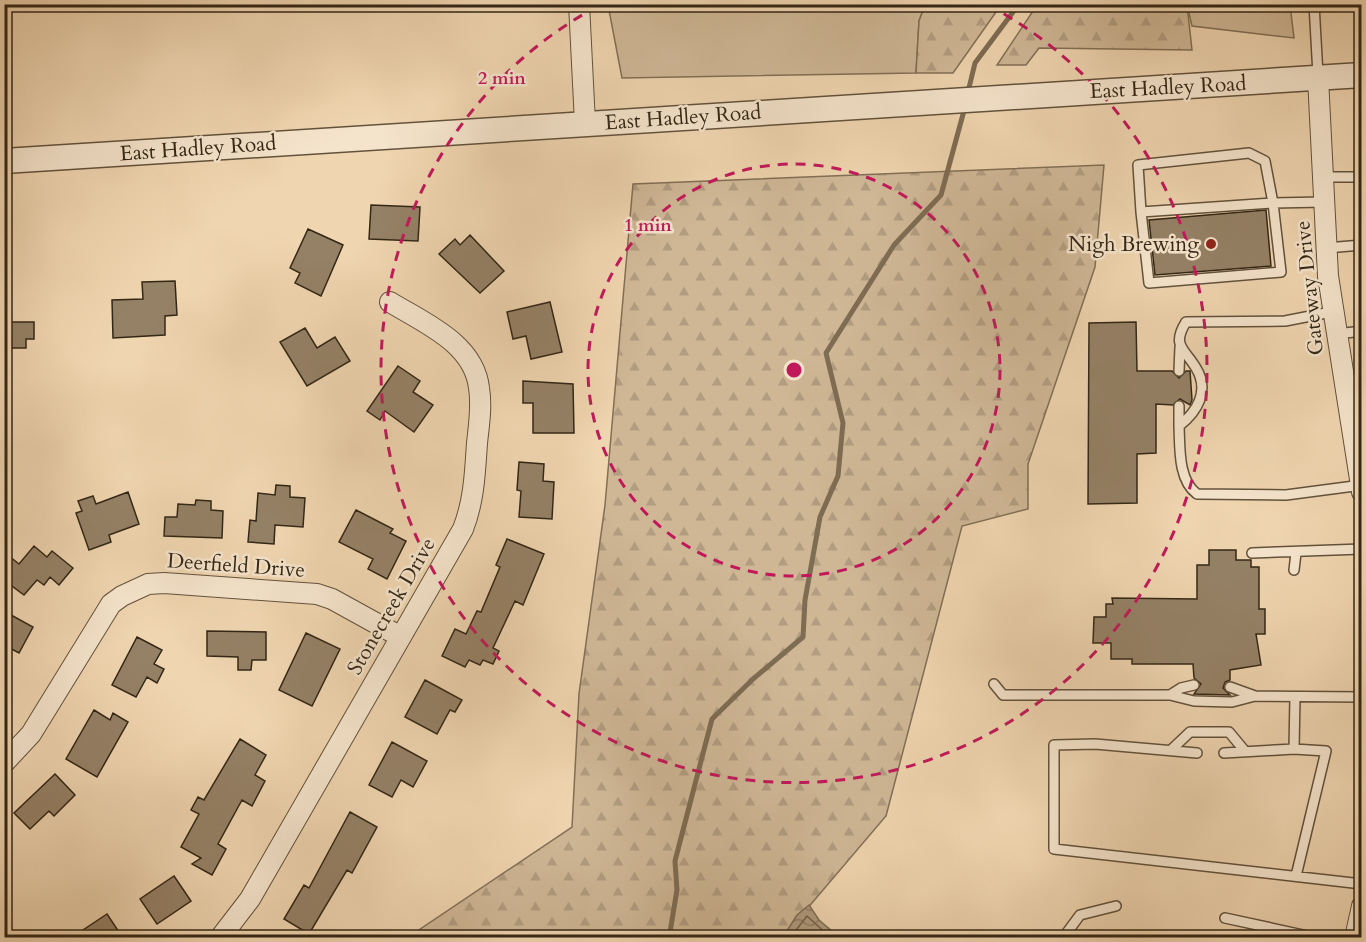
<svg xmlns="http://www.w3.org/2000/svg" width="1366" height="942" viewBox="0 0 1366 942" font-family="Cardo,serif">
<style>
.grass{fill:#cfb796;stroke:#826f56;stroke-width:1.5}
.forest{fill:url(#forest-firs);stroke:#826f56;stroke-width:1.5}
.water{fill:url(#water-waves);stroke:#7e6c53;stroke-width:1.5}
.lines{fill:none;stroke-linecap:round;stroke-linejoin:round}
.shore{stroke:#726049;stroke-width:1.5}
.stream{stroke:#7e6c53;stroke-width:5}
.building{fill:#958166;stroke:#342716;stroke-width:1.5}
.service-casing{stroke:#63523c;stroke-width:12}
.minor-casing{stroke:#63523c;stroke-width:22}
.tertiary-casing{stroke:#63523c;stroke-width:27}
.service{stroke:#f5e4cc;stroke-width:9}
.minor{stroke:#f5e4cc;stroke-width:20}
.tertiary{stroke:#f5e4cc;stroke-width:24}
.ring{fill:none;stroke:#c2185b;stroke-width:3;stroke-dasharray:10 8}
.poi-dot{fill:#8f2418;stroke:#f5e4cc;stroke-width:2}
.labels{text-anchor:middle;stroke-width:5;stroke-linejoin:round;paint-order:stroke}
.street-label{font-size:21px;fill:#342716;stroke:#f5e4cc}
.poi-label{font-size:21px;fill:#342716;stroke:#f5e4cc;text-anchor:end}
.centre{fill:#c2185b;stroke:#f5e4cc;stroke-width:3}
.ring-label{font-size:18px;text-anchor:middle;font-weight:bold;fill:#c2185b;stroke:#f5e4cc;stroke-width:5;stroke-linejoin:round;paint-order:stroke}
</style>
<defs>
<pattern id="forest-firs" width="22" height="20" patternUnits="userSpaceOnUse" patternTransform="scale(1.5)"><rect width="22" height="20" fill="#cfb796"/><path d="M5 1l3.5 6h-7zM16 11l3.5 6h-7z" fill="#b29d81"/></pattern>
<pattern id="water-waves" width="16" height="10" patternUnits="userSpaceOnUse" patternTransform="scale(1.5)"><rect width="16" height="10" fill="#af9a7c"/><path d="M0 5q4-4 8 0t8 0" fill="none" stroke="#8f7e65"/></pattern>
</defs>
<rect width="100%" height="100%" fill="#efd5b0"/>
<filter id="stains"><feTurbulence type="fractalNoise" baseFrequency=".00333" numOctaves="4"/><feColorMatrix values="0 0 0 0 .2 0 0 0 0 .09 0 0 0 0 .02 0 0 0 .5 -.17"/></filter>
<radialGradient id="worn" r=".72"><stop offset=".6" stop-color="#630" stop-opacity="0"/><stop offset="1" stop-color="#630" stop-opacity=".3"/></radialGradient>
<path class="grass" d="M608,5h317l-6,16 -3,52 -294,5z
M1187,5h103l4,33 -102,-12z"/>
<path class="forest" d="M925,5v-1l76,1 -48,68h-37l3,-52z
M1037,5h150l5,45 -153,-2 -13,17h-29z
M1104,165l-9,102 -67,197v45l-66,17 -76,290 -103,121 -376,1 165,-111 7,-133 26,-189 28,-321z"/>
<path class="water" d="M809,905l10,15 20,17h-56l14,-22z"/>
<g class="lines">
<path class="shore" d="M790,938l17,-22 24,22"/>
<path class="stream" d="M968,92l7,-29 44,-59
M669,938l8,-48 -2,-29 37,-142 41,-40 50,-42 2,-37 15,-83 18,-41 5,-53 -17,-70 68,-108 47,-50 24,-88"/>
</g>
<path class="building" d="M371,205l49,2 -2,34 -49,-2z
M1266,210l5,56 -116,9 -6,-55z
M308,229l35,16 -22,51 -26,-13 5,-10 -10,-5z
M470,235l34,36 -24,22 -41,-39 16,-15 5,6z
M175,281l2,34 -12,1v19l-52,3 -1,-38 31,-1 -1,-17z
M550,302l12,50 -31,7 -5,-23 -13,3 -6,-27z
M4,322h30v17h-8v9h-22z
M1136,322l1,49h35l7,7 7,-7h4l2,29 -2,5 -10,-6 -7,6 -17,-1v49l-19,1v49l-49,1 1,-181z
M305,328l12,20 18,-11 15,24 -43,25 -27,-44z
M398,366l22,15 -7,11 20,13 -19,27 -29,-21 -5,9 -13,-9z
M523,381l50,3 1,49h-41v-30h-10z
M519,462l25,2 -1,17 11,1 -2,37 -33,-2 2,-26 -4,-1z
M276,485l14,1v11l15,1 -2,29 -28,-2 -1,19 -26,-2 2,-22 6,1 2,-28 17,2z
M128,492l11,32 -30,11 2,7 -22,8 -13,-37 6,-2 -4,-10 15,-5 3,8z
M196,500l15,1v9l12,1 -1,27 -58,-2 1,-19h12l1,-13 17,1z
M356,510l37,19 -3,4 16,8 -19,38 -19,-10 5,-10 -34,-17z
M507,539l37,15 -21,51 -8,-4 -22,47 6,3 -6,13 -10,-4 -3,5 -11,-5 -4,7 -23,-11 13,-27 11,5 11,-23 4,1 19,-45 -4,-2z
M34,546l13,11 5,-6 21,17 -14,17 -9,-8 -6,8 -7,-5 -13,15 -20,-15v-28l15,12z
M1209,550h27v10h15v7h8v42h6v25h-9l5,31 -31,5v10l-5,2 -2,6 7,7 -36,-1 7,-10 -7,-6 -1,-14h-61v-5h-21v-16h-18l1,-26h12v-13h7l-1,-6 85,1v-34h12z
M11,615l22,12 -14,26 -15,-8v-29l5,3z
M207,631l59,1v28h-14l-1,10h-13v-13l-31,-1z
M306,633l34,16 -28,57 -33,-16z
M137,637l25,13 -8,14 10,5 -7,14 -10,-6 -11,20 -24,-12z
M425,680l37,20 -7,12 -5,-2 -13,24 -32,-17z
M94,710l16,10 3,-7 15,9 -31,55 -31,-18z
M240,739l26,16 -11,20 10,6 -13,25 -10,-6 -24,44 8,5 -14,26 -20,-11 9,-6 -20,-11 18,-33 -8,-4 7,-13 6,3z
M392,742l35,19 -14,26 -12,-7 -9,17 -23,-12z
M55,774l20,21 -21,21 -5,-5 -19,18 -16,-16z
M350,812l27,15 -25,46 -5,-3 -38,64 -25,-15 20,-34 5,3z
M174,876l17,25 -34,23 -17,-25z
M107,914l16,24h-52z"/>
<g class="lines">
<defs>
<path id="service" d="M1314,4l4,71
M1323,177h39
M1141,212l8,71 132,-11 -8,-69 -132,9 -3,-47 111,-12 16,8 8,42 51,-1
M1326,248l36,-3
M1331,312l-46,9 -99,1c-15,24 -1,27 10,46 14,23 1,44 -17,58 1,22 -1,54 18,68l89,1 76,-10
M1337,334l25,-3
M1179,371l1,-24
M1179,406v20
M1252,553l110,-4
M1294,570l2,-17
M994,684l9,11h167l24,6 38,1 23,-6 107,1
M1230,687l25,9
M1170,695l11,-7 13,-3
M1294,749l1,-52
M1171,750l19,-18h39l15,18
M1197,753l-102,-9 -41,1v104l308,35
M1224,753l70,-4 32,2 -30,125
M1225,918l92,20
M1063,938l17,-23 36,-9"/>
<path id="minor" d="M579,4l6,119
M1318,78l10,198 34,216
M4,763l27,-29 80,-130 11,-8 26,-12 16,-1 153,11 15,5 69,38
M220,938l30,-39 213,-370c11,-28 12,-56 14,-86 2,-18 5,-37 2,-55 -5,-45 -55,-65 -89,-86
M1355,938l7,-32"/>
<path id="tertiary" d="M4,161l1358,-86"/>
</defs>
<use href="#service" class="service-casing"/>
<use href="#minor" class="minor-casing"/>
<use href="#tertiary" class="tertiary-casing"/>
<use href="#service" class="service"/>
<use href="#minor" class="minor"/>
<use href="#tertiary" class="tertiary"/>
</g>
<g class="ring">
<circle cx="794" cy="370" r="206"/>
<path d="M988 5A413 413 0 1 1 600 5"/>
</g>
<circle class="poi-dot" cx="1211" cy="244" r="6"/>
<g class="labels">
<g class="street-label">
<text transform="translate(1168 87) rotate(-3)" y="7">East Hadley Road</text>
<text transform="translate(683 117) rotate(-4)" y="7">East Hadley Road</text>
<text transform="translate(198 148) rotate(-4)" y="7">East Hadley Road</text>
<text transform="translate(1309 288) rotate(-96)" y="7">Gateway Drive</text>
<text transform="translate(236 565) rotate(4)" y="7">Deerfield Drive</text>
<text transform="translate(391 606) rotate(-60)" y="7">Stonecreek Drive</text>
</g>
<g class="poi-label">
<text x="1199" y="251">Nigh Brewing</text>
</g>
</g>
<circle cx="794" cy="370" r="9" class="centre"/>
<g class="ring-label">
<text x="502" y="84">2 min</text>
<text x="648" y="231">1 min</text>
</g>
<rect width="1366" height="942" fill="none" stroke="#efd5b0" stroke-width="24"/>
<rect x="6" y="6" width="1354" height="930" fill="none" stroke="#342716" stroke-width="3"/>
<rect x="12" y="12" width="1342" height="918" fill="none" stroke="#342716" stroke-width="1.5"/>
<rect width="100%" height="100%" filter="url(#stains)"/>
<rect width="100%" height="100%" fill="url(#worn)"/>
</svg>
